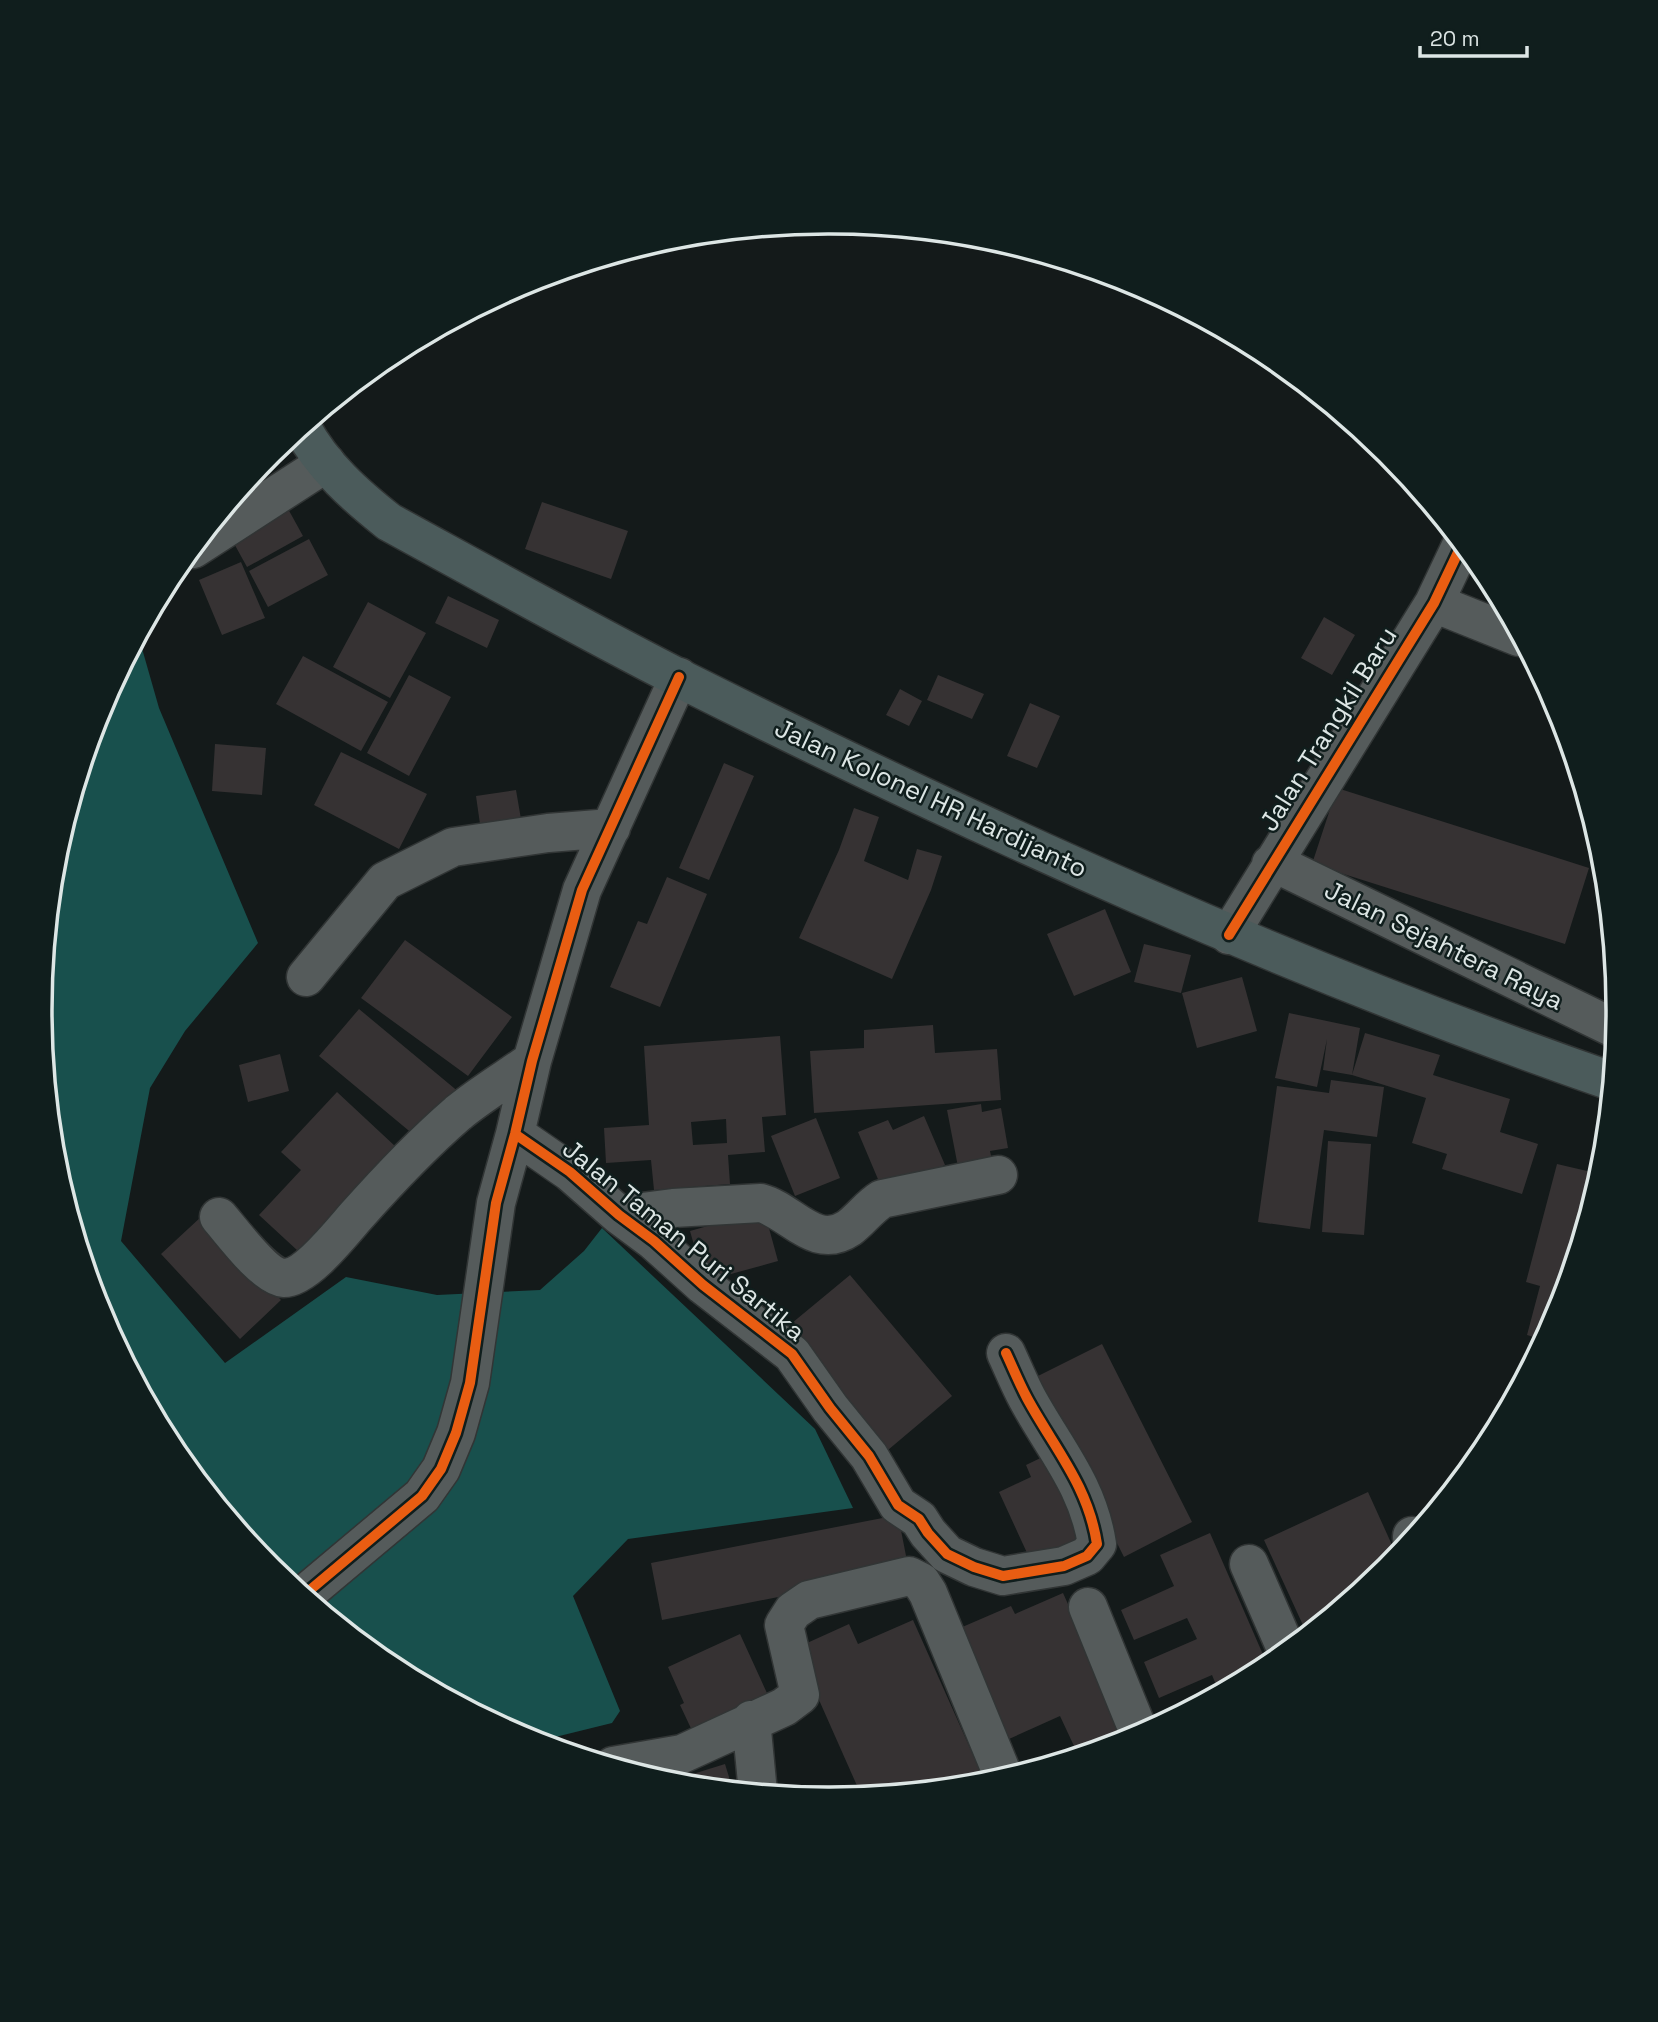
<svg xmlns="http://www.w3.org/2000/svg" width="1658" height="2022" viewBox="0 0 1658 2022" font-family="'Space Grotesk',sans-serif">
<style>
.forest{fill:#18504d}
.building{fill:#363233;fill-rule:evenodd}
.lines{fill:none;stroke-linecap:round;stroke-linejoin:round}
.minor-casing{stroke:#313535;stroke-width:41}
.major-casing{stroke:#313535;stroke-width:41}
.minor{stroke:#555b5b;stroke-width:38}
.major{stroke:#4b5b5b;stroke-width:38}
.cycleway-casing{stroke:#101e1d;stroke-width:15}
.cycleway{stroke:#e95d12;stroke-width:10}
.labels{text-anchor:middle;stroke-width:5;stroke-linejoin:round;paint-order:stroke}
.street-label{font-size:26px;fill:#dde6e5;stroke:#101e1d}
.rim{fill:none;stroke:#dde6e5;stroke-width:3.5}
</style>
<rect width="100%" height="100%" fill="#141a1a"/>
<path class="forest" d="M139,638l20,70 99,235 -73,88 -35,57 -29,153 104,122 121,-86 91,18 103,-5 44,-39 18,-23 213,201 38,79 -225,31 -55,57 47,115 -8,12 -77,19 -145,-75 -119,-99 -98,-119 -73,-137 -45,-148 -15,-153 15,-154 45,-148z"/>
<path class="building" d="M542,502l86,29 -17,48 -86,-30z
M287,507l16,29 -56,31 -16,-29z
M309,539l19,36 -60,32 -19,-36z
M241,562l24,56 -43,17 -23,-55z
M448,596l51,24 -12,28 -52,-25z
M368,602l58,31 -36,65 -57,-31z
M1324,617l31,18 -23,40 -31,-17z
M303,656l85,46 -27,49 -85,-47z
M409,675l42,22 -42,79 -42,-23z
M938,675l46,19 -12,25 -45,-19z
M900,689l22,12 -13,25 -23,-11z
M1030,703l30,13 -23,52 -30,-12z
M215,744l51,4 -4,47 -50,-4z
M341,752l86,42 -28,55 -85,-44z
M724,763l30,13 -45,104 -30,-12z
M1337,788l252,80 -24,76 -253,-80z
M516,790l6,35 -41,6 -5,-35z
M854,808l25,9 -15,44 44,19 9,-31 25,7 -11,34 -39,89 -93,-41 40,-88z
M667,877l40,17 -47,113 -50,-20 28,-66 9,3z
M1105,909l26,63 -57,24 -27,-62z
M405,940l107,77 -44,59 -107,-78z
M1144,944l47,11 -10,38 -47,-11z
M1242,977l15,54 -60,17 -15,-55z
M359,1009l101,84 -40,47 -101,-84z
M1289,1013l71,15 -8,47 -29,-5 4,-31 -10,48 -42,-9z
M933,1025l2,28 62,-4 4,51 -187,13 -4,-62 54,-3v-18z
M1365,1033l75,22 -7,20 77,24 -10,33 38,12 -16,50 -80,-25 5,-15 -35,-11 14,-45 -74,-23z
M780,1036l6,79 -24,2 3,35 -37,3 2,29 -76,6 -3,-30 -45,3 -2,-35 45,-3 -5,-79zM726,1119l1,24 -34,2 -2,-23z
M280,1054l9,37 -41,11 -9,-37z
M1331,1080l53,7 -7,50 -53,-7 -14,99 -52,-7 19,-136 52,7z
M337,1092l59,55 -98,104 -39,-36 42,-45 -20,-18z
M981,1104l1,8 19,-4 7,40 -18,3 3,14 -34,7 -12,-62z
M924,1116l21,49 -62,26 -25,-59 30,-12 5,10z
M816,1118l24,60 -45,18 -24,-60z
M1328,1141l43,3 -7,91 -42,-3z
M1557,1164l43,10 -42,139 -27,49 6,-24 -10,-3 13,-49 -14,-4z
M764,1210l14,51 -65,18 -12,-9 -11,-39z
M202,1216l79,84 -41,39 -79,-85z
M850,1275l102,121 -64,54 -102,-122z
M1102,1344l90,178 -68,35 -90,-179z
M1053,1452l41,89 -60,27 -35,-76 32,-15 -5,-12z
M1368,1492l29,64 -11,13 -79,65 -43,-94z
M898,1515l11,56 -247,49 -11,-57z
M1210,1533l58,133 -49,26 -7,-17 -53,23 -15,-36 53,-23 -10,-21 -53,22 -13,-30 53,-24 -14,-31z
M1063,1593l66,147 -104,32 -2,-3 51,-23 -14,-30 -51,23 -49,-111 51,-22 4,8z
M913,1620l73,164 -124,13 -66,-149 53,-24 9,20z
M740,1634l32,70 -76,35 -16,-34 4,-2 -16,-36z
M725,1764l8,26 -66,-8z"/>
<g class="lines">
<defs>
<path id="minor" d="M193,549l133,-86
M1434,603l85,34
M1271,864l16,5 329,160
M1229,935l205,-332 28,-59
M306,977l79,-96 68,-34 95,-14 63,-5
M515,1134l55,38 49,43 35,26 49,44 89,69 38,54 39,48 29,49 21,14 9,14 19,21 27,13 29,9 61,-10 23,-10 10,-12c-9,-59 -43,-96 -70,-146 -8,-15 -14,-30 -21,-45
M619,1215l54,-7 88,-5c30,8 54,48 88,25 12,-9 20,-21 33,-29l116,-24
M219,1217c13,15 46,60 65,61 22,0 58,-46 72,-62 32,-36 65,-71 102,-103 23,-19 50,-35 74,-52
M1412,1536v2
M1249,1564l38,87
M304,1595l118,-99 19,-27 15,-36 14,-50 26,-180 19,-69 17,-73 50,-171 97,-213
M1088,1607l52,128
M751,1720l7,73
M613,1766l69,-12 102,-47 16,-12 -16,-70 9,-14 16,-11 100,-24 12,6 7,11 76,185"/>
<path id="major" d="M302,428c21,39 53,67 87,94 97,53 194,107 292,157 302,151 611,291 930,402"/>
</defs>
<use href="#minor" class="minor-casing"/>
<use href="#major" class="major-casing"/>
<use href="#minor" class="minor"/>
<use href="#major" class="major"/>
<defs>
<path id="cycleway" d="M1229,935l205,-332 28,-59
M515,1134l55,38 49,43 35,26 49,44 89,69 38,54 39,48 29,49 21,14 9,14 19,21 27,13 29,9 61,-10 23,-10 10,-12c-9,-59 -43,-96 -70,-146 -8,-15 -14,-30 -21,-45
M304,1595l118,-99 19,-27 15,-36 14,-50 26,-180 19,-69 17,-73 50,-171 97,-213"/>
</defs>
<use href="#cycleway" class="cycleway-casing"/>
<use href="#cycleway" class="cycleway"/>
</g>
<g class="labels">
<g class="street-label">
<text transform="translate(1328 729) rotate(-58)" y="9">Jalan Trangkil Baru</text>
<text transform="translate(931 798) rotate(25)" y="9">Jalan Kolonel HR Hardijanto</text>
<text transform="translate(1444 945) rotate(26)" y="9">Jalan Sejahtera Raya</text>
<text transform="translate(684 1240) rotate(39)" y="9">Jalan Taman Puri Sartika</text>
</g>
</g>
<path d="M0 0H1658V2022H0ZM828 234H830A776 776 0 0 1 1606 1010V1011A776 776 0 0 1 830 1787H828A776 776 0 0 1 52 1011V1010A776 776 0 0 1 828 234Z" fill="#101e1d" fill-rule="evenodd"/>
<path class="rim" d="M828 234H830A776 776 0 0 1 1606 1010V1011A776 776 0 0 1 830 1787H828A776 776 0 0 1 52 1011V1010A776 776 0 0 1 828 234Z"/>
<path d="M1420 46v10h107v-10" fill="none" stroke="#dde6e5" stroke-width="3.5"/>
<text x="1430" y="46" font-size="21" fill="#dde6e5" stroke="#101e1d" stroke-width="5" paint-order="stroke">20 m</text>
</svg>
